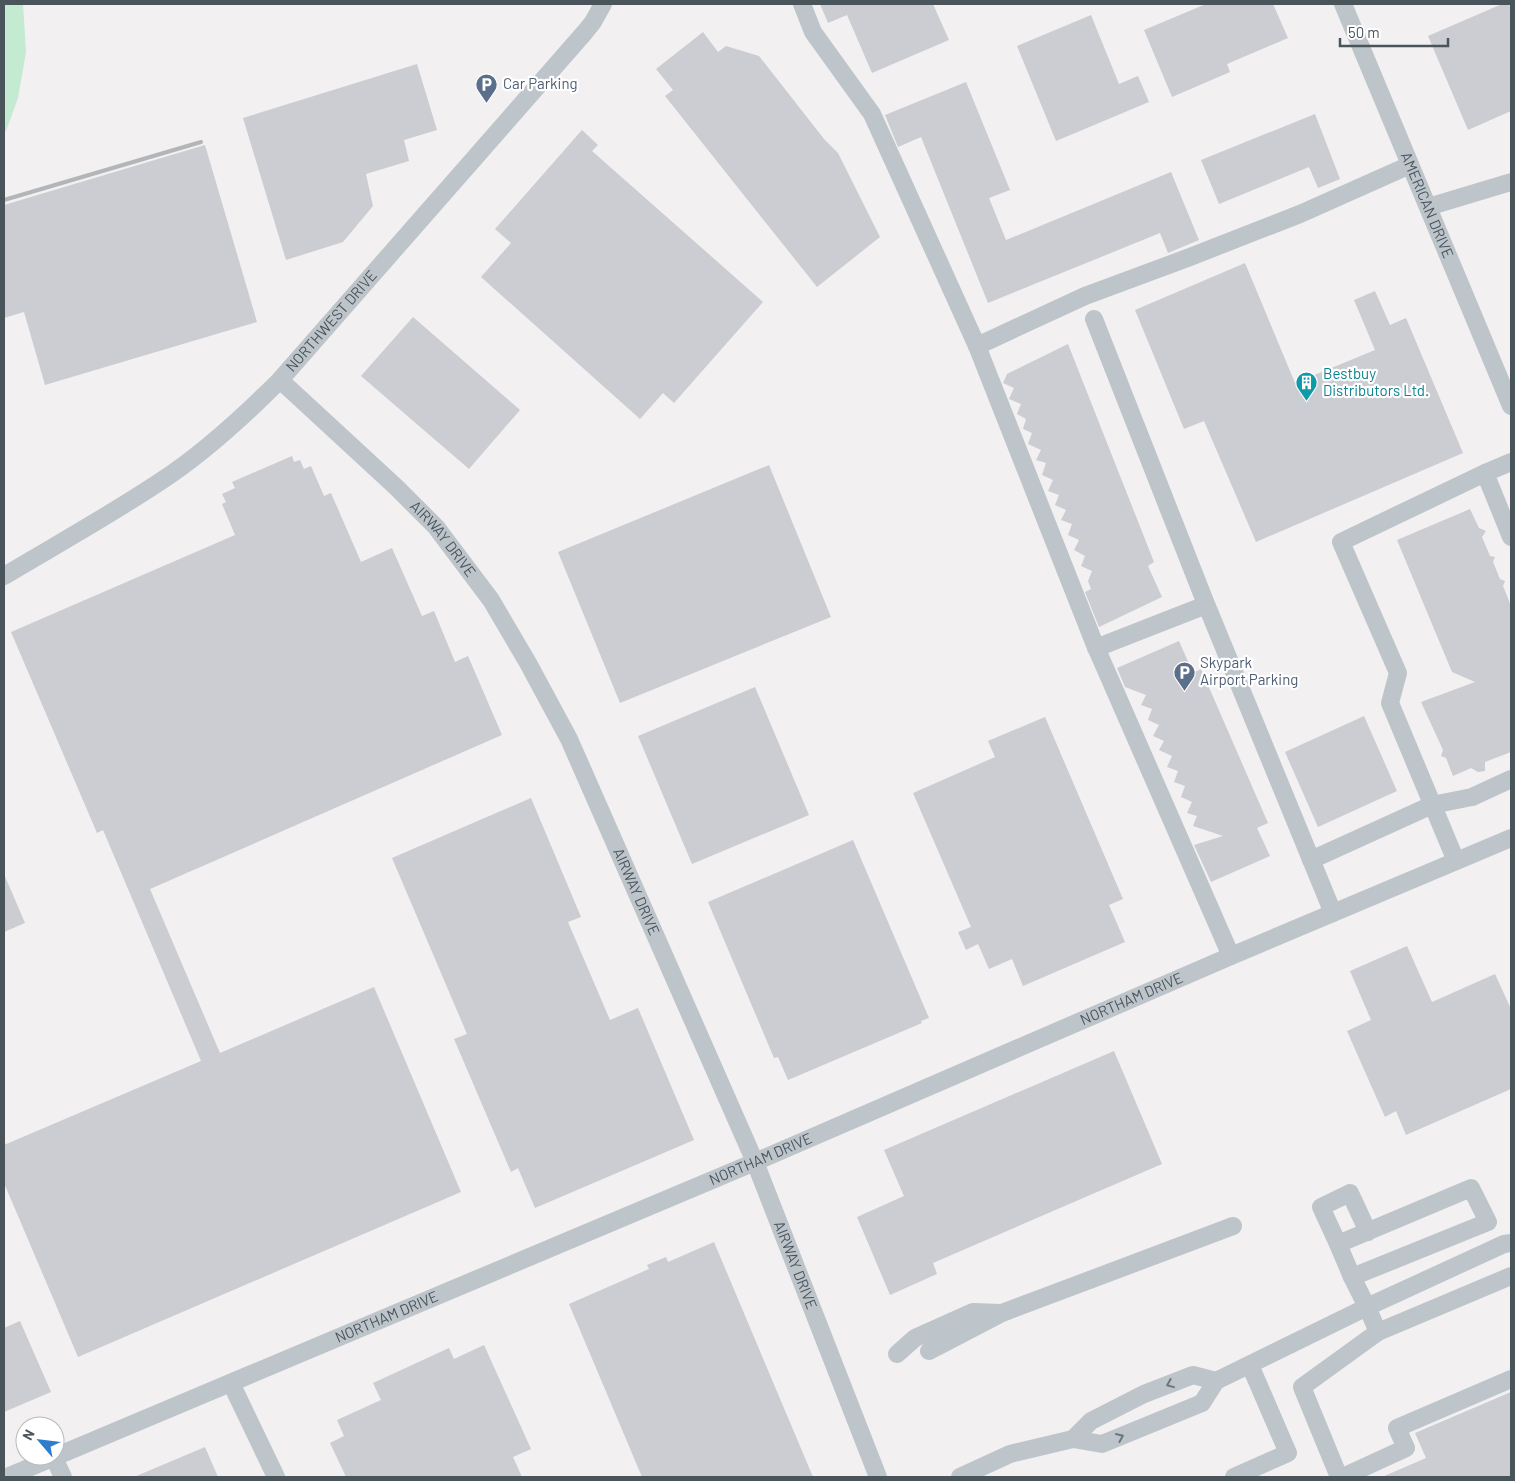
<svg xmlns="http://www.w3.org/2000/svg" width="1515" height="1481" viewBox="0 0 1515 1481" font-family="Barlow,sans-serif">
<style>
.green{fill:#c4ead1}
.building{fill:#cbcdd2}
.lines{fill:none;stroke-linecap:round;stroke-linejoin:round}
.minor{stroke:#bdc5cb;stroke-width:18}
.rail{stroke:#b3b6b9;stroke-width:4}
.oneway{stroke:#6c767d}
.labels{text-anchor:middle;stroke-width:4.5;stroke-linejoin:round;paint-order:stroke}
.service-label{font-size:15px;fill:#4e5e75;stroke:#fff;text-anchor:start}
.street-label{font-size:15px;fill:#4a545b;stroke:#fff}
.culture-label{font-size:15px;fill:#0d838f;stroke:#fff;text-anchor:start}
</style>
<rect width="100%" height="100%" fill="#f2f0f0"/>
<path class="green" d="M4,4h19l3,48 -8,46 -12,33h-2z"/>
<path class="building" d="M820,4h113l16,36 -77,33 -25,-58 -19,8z
M1206,4h67l15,34 -61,26 3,8 -58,25 -28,-67z
M1502,4h7l2,5v102l-43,19 -40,-94z
M1091,15l28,69 19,-8 11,26 -93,39 -39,-95z
M703,32l15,20 8,-6 33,10 65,83 14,14 42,84 -63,50 -152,-191 8,-6 -17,-21z
M417,64l20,66 -33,10 5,21 -43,13 7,32 -30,36 -57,18 -43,-142z
M966,82l44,108 -21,8 17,42 165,-68 28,68 -31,13 -8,-20 -172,70 -67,-166 -23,10 -13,-32z
M1315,114l25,65 -22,9 -9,-21 -90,37 -18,-44z
M582,130l16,15 -6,6 171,151 -89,101 -11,-10 -23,26 -159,-142 30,-34 -16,-14z
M205,145l52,177 -212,63 -21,-73 -20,6v-113z
M1245,263l50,120 80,-33 -21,-50 21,-9 15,34 16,-7 57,135 -207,89 -52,-121 -20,8 -49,-119z
M413,317l107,93 -51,59 -108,-93z
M1068,344l86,218 -6,4 14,31 -63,30 -14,-35 6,-3 -3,-8 4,-10 -11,-5 4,-10 -11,-6 5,-10 -11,-5 4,-11 -11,-4 5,-10 -11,-5 4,-10 -11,-4 5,-11 -11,-5 4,-12 -10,-3 5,-10 -13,-6 4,-11 -9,-4 3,-10 -9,-5 4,-10 -12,-5 5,-11 -11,-5 4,-9z
M292,456l2,6 6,-2 4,9 7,-3 13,30 7,-3 30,69 31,-14 30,68 12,-5 21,51 13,-6 34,79 -352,154 70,164 154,-66 87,205 -383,165 -74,-174v-38l197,-84 -98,-231 -6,3 -86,-201 224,-97 -13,-31 4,-2 -4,-8 13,-6 -3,-6z
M769,465l62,152 -211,86 -62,-151z
M1470,509l9,19 7,3 -4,6 8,19 5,1 -2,5 7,17 5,2 -2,5 8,20v146l-26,10v9l-7,1 -7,-4 -18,8 -7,-18 -5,-2 2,-6 -22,-48 54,-20 -23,-10 -55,-132z
M1179,641l14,32 8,-4 67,154 -11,5 13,28 -59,26 -17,-37 29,-9 -30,-10 4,-10 -10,-3 5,-11 -11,-5 4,-11 -11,-4 4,-11 -11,-4 5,-11 -13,-6 5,-9 -11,-5 6,-11 -11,-5 4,-11 -11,-4 5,-10 -21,-8 -8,-19z
M755,687l54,128 -117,49 -54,-128z
M1364,716l33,75 -79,36 -33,-75z
M1045,717l78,182 -14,6 16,37 -102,44 -11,-27 -23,10 -11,-25 -12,6 -8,-18 13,-5 -58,-134 82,-36 -7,-16z
M531,798l50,119 -13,5 42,98 28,-12 56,132 -159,68 -17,-40 -7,4 -57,-133 13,-5 -75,-176z
M853,840l76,178 -8,3 1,2 -134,57 -10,-23 -4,1 -66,-156z
M4,874l21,49 -21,9z
M1407,946l25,56 63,-28 16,35v80l-105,46 -10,-24 -11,6 -38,-86 24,-11 -21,-49z
M1114,1051l48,113 -229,99 4,11 -47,21 -33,-78 47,-21 -20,-46z
M714,1242l99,235h-171l-73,-173 80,-35 -2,-4 19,-8 2,5z
M20,1321l31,71 -47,20v-84z
M484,1345l47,104 -18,8 9,20h-176l-16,-34 14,-7 -7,-16 44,-20 -8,-17 76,-35 5,11z
M1511,1392v85h-129l44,-19 -11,-25z
M205,1447l13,30h-84z"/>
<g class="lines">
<g class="minor">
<path d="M802,4l11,28 59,82 105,232 108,-50 105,-39 110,-43 110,-49"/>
<path id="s1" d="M1343,4l168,402"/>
<path d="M1428,207l83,-25"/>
<path d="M1094,319l110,280 129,314"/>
<path d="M977,346l118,299 136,311"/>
<path id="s2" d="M280,380l116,107 40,40 55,73 37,63 41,76 186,423 123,315"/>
<path d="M1511,462l-26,11 26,64"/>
<path id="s3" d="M4,576c52,-31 106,-61 157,-95 43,-28 82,-64 119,-101l305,-348 8,-10 10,-18"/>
<path d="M1096,648l110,-43"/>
<path d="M1311,860l121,-55 40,-8 39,-18"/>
<path d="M1456,861l-66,-158 8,-30 -57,-131 144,-69"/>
<path d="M1368,1232l-18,-39 -29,14 17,37 133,-56 17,34 -136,55 15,30 11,25"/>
<path d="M1338,1244l14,33"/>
<path d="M929,1351l73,-38 231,-87"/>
<path d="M897,1354l18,-16 58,-26 27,1"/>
<path d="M231,1383l45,94"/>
<path d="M1073,1439l18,-18 53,-27 49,-19 23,6"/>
<path d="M54,1458l9,19"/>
<path id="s4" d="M7,1477l748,-315 476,-206 280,-118"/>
<path d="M960,1477l50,-23 63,-15 29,5 100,-41 14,-22 151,-74 137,-63 7,-1"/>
<path d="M1234,1477l54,-24 -38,-88"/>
<path d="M1339,1477l-37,-90 76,-55 133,-56"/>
<path d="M1343,1477l63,-29 -9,-20 114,-49"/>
</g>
<path class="rail" d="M4,200l197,-58"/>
</g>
<defs><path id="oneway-chevron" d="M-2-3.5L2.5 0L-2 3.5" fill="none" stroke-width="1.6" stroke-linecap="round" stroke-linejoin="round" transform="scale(1.25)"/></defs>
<g class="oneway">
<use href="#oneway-chevron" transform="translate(1170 1384) rotate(158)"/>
<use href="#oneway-chevron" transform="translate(1120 1437) rotate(-23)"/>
</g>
<defs>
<symbol id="parking-pin" viewBox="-11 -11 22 30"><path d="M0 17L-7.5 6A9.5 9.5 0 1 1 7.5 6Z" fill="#5c6f8a" stroke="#fff"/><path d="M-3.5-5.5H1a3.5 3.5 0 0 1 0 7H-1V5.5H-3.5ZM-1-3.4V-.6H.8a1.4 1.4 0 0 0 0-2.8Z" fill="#fff"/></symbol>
<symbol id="building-pin" viewBox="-11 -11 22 30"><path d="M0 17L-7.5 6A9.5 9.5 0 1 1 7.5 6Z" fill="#0f9aa8" stroke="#fff"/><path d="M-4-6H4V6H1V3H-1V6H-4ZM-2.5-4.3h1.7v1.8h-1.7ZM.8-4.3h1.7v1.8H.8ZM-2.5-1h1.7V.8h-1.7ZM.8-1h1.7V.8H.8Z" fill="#fff"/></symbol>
</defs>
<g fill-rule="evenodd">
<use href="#parking-pin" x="474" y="72" width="25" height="34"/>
<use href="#building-pin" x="1294" y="370" width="25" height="34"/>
<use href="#parking-pin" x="1172" y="660" width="25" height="34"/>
</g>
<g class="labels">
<g class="service-label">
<text x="503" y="89">Car Parking</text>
<text x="1200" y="668">Skypark<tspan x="1200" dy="17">Airport Parking</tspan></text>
</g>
<g class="street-label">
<text dy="5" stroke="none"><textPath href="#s1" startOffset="218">AMERICAN DRIVE</textPath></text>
<text dy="5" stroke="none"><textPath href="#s3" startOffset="418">NORTHWEST DRIVE</textPath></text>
<text dy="5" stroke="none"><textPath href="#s2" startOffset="228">AIRWAY DRIVE</textPath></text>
<text dy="5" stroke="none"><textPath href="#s2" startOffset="632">AIRWAY DRIVE</textPath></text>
<text dy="5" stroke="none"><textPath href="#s4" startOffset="1222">NORTHAM DRIVE</textPath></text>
<text dy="5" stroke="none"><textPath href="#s4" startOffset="818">NORTHAM DRIVE</textPath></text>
<text dy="5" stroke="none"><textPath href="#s2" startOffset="1038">AIRWAY DRIVE</textPath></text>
<text dy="5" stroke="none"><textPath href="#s4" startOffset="412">NORTHAM DRIVE</textPath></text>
</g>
<g class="culture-label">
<text x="1323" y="379">Bestbuy<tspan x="1323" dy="17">Distributors Ltd.</tspan></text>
</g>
</g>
<rect width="1515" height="1481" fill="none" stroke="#4a545b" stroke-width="10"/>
<g transform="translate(40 1441) rotate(298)"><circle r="24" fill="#ffffff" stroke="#b7bbbd"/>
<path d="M0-4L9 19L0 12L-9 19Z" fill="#2f7dcd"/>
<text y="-8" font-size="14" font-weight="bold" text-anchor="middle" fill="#4a545b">N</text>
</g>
<path d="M1340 38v8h108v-8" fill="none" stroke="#4a545b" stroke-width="2.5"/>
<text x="1348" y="38" font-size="15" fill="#4a545b" stroke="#ffffff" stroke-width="4" paint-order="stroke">50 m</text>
</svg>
